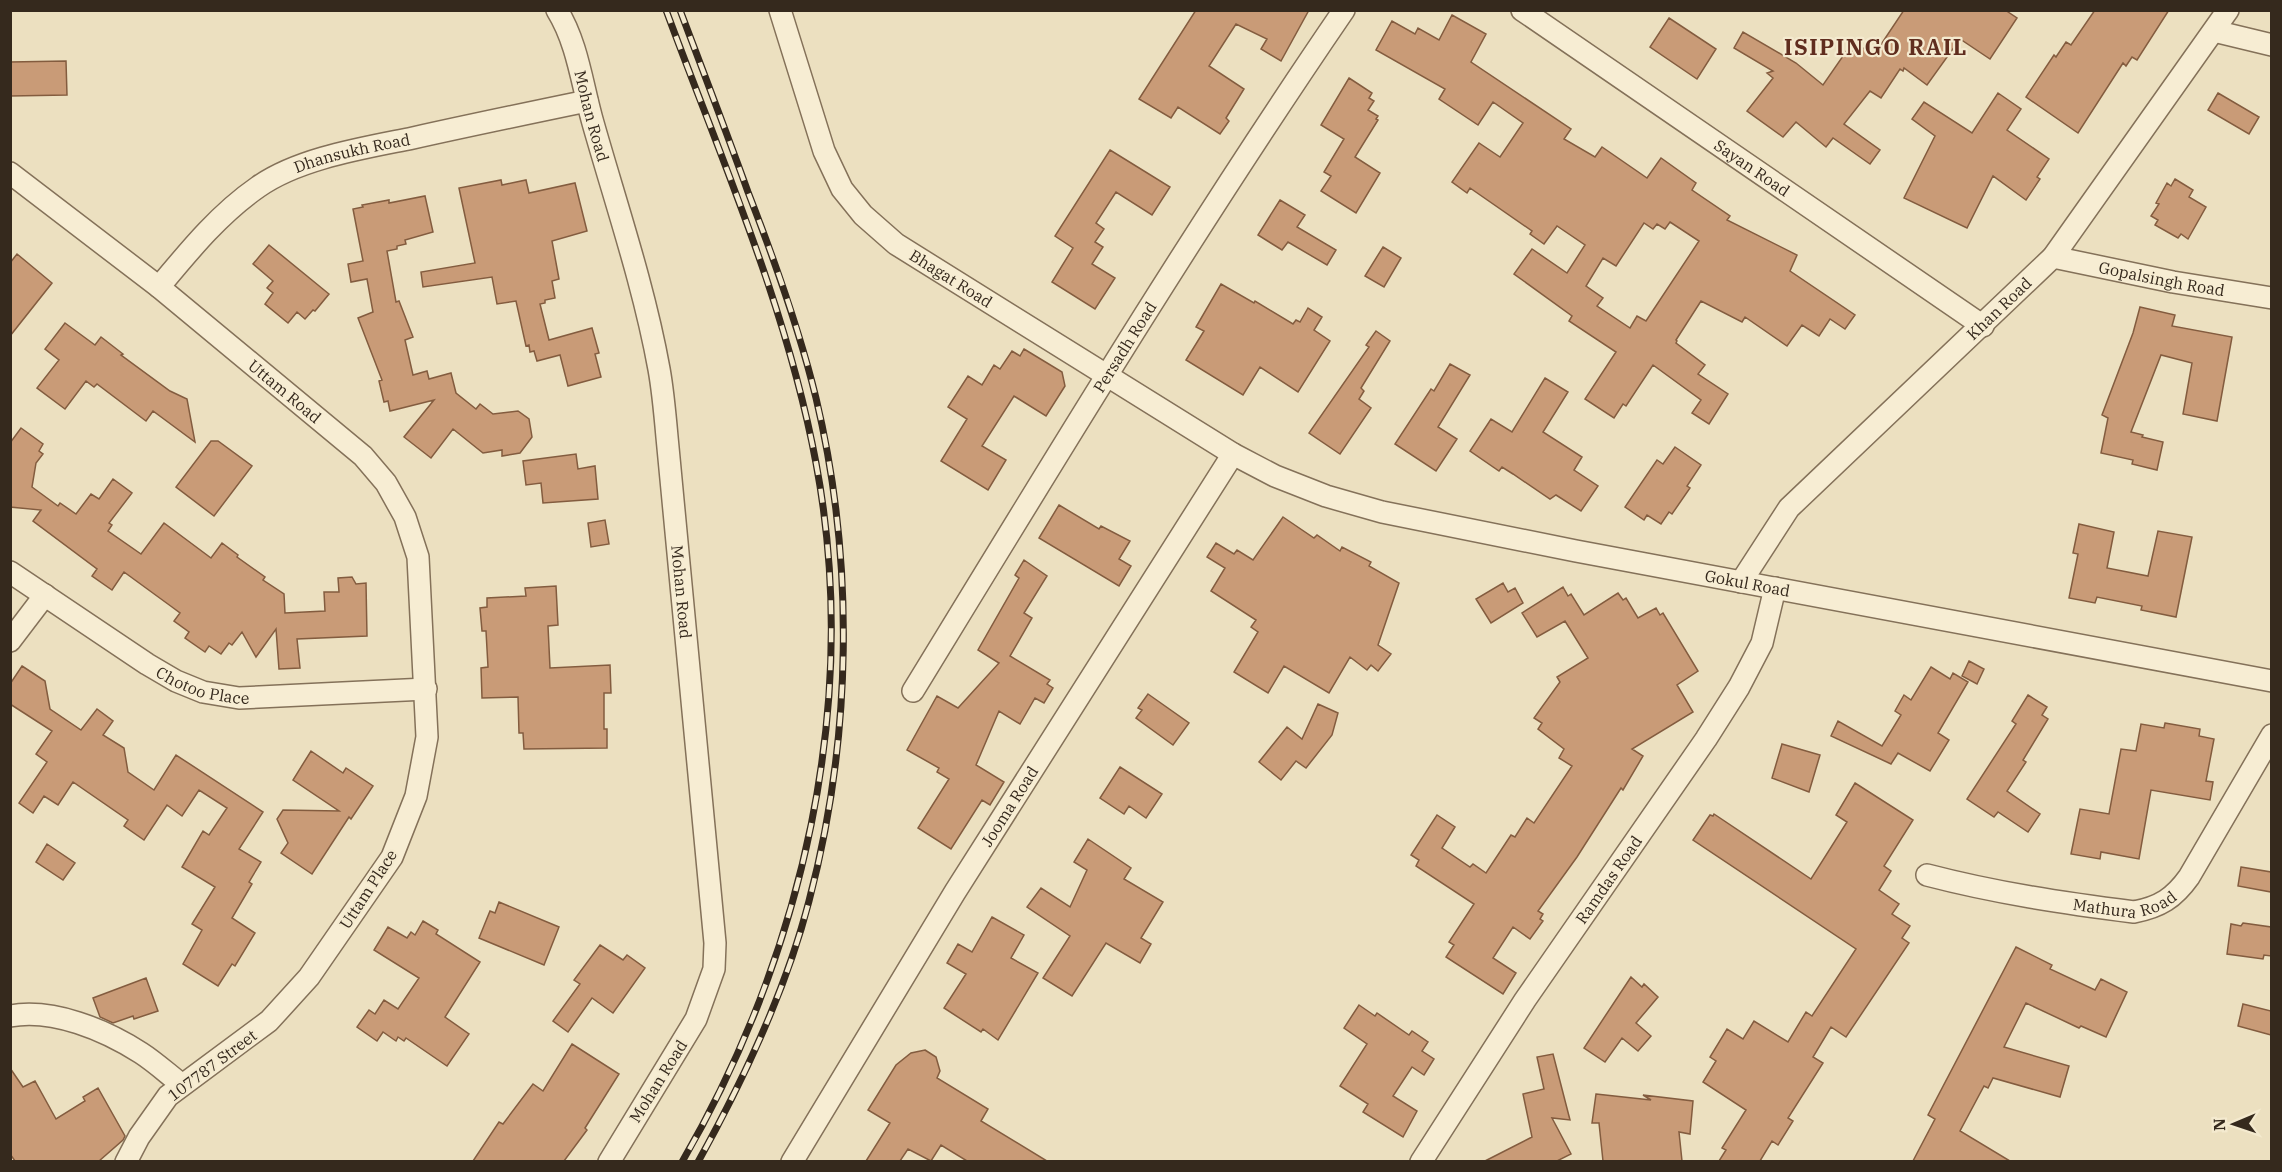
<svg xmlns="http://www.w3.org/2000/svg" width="2282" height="1172" viewBox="0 0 2282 1172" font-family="'IBM Plex Serif',serif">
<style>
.building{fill:#c99b77;stroke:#835c3f;stroke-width:1.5;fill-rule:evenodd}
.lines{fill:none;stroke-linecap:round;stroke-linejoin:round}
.street-casing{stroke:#847159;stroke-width:24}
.street{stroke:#f7edd3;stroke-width:21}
.rail-casing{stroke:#35291d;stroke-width:7}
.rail{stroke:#f4eacf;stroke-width:4.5;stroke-dasharray:14;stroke-linecap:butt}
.labels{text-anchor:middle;stroke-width:4.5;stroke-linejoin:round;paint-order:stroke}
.street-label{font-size:16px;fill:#35291d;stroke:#f4eacf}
.district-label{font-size:22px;font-weight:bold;letter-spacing:1.5px;fill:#602d1e;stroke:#f4eacf}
</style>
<rect width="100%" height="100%" fill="#ece0c0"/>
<path class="building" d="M1196,10h113l-28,51 -20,-12 6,-10 -31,-15 -27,42 35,23 -18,29 3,3 -9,13 -42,-27 -7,11 -32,-19z
M1904,10h101l12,8 -27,41 -30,-20 -33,46 -23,-17 -1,3 -3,-2 -19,29 -11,-7 -26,33 36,26 -10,14 -37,-26 -7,9 -30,-25 -13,15 -36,-26 26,-33 -6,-5 6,-2 -39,-23 9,-16 53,31 27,22 29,-42 7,5 1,-2 14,9z
M2095,10h74l-32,50 -5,-3 -6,9 -3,-3 -45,70 -52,-36 28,-42 2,2 10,-15 5,3z
M1452,15l34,19 -15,28 100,67 -7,10 31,18 7,-10 45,31 14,-20 35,25 -4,7 38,26 -3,4 70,35 -7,16 65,44 -10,14 -15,-10 -11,17 -17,-11 -15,21 -42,-29 -3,5 -41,-21 -25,39 1,1 -1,2 29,22 -7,9 30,20 -19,30 -17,-11 9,-13 -48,-35 -27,41 -3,-2 -9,14 -29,-19 31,-47 -47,-31 3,-5 -58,-42 18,-25 35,24 18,-28 -28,-19 -13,18 -14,-10 2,-3 -62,-43 -3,5 -15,-11 27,-39 21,14 23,-34 -30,-21 -15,23 -39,-26 6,-10 -69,-39 16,-29 23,13 3,-6 21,12zM1670,222l29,19 -53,80 -9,-5 -7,12 -33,-22 6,-8 -17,-12 17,-28 13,8 28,-43 9,6 4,-5 8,5z
M1669,18l47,31 -19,30 -47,-32z
M66,61l1,34 -57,1v-34z
M1349,78l23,15 -3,5 5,3 -6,9 10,6 -2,3 2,1 -23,37 25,16 -24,40 -35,-22 10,-15 -7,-4 20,-33 -23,-14z
M1998,93l23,16 -14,21 42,29 -12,18 3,2 -14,21 -33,-24 -26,52 -63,-30 31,-62 -23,-17 12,-17 48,31z
M2218,93l41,24 -10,17 -41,-24z
M1110,150l60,37 -18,28 -36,-23 -20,31 8,6 -9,13 8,5 -11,17 23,14 -20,31 -43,-27 21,-34 -18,-12z
M2175,179l18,11 -4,7 17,10 -18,32 -7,-5 -3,4 -23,-13 3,-5 -7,-4 8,-12 -3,-1 11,-20 4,3z
M501,180l1,5 24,-5 3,13 46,-10 12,48 -35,10 7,38 -7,2 3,17 -10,2v3l-5,1 9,36 43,-12 7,25 -4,1 6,23 -33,9 -8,-31 -23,6 -3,-10 -4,1 -1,-7 -3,1 -10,-45 -19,3 -5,-27 -69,10 -2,-15 54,-9 -16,-75z
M425,196l8,36 -28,8 1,4 -9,2v3l-10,2 9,51 3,-1 14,36 -8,3 8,35 14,-4 2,8 22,-6 5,20 20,16 4,-5 13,10 25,-3 11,8 3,18 -12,16 -18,3v-6l-19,3 -30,-24 -22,29 -27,-21 30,-37 -44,11 -2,-10 -4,1 -5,-21 3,-1 -24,-62 15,-6 -6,-33 -16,3 -3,-18 15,-3 -10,-52 10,-2 -1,-2 27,-5v3z
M1280,200l25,15 -8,12 39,23 -9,15 -39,-23 -6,8 -24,-15z
M269,245l60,49 -14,17 -2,-1 -8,9 -8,-7 -9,11 -23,-19 8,-11 -6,-5 6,-7 -20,-17z
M1383,247l18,11 -17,29 -19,-11z
M17,254l35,29 -42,53v-73z
M1221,284l33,19 1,-2 38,23 3,-4 4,2 8,-14 14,9 -8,13 16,11 -32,51 -38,-25 -17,28 -57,-35 18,-29 -8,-4z
M2140,307l35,8 -3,11 60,11 -15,84 -34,-7 9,-51 -31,-8 -30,77 12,3 -1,2 21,5 -6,28 -25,-6 1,-4 -32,-7 7,-35 -6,-3 31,-82z
M65,323l30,22 6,-8 22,17 -2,1 49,36 17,8 8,43 -42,-31 -7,10 -49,-37 -3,3 -8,-6 -21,28 -28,-21 22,-28 -14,-11z
M1376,331l14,10 -29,47 3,3 -5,8 12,9 -31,46 -31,-21 60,-86 -3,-2z
M1024,349l38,23 3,14 -19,30 -32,-20 -32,50 24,14 -18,30 -47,-29 26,-42 -19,-12 20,-31 14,9 12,-20 6,4 12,-18 8,5z
M1450,364l20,11 -32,52 19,12 -21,32 -41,-27 36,-55 3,2z
M1545,378l23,14 -25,40 39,25 -8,13 24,16 -17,25 -25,-16 -6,4 -37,-25 -11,-7 -3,4 -29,-20 21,-32 21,13z
M21,428l22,16 -4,7 4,3 -7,9 -4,24 26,19 2,-3 16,11 15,-20 8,5 14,-20 19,14 -23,30 3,2 -4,6 33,23 23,-31 47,35 11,-15 16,12 -1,2 28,20 -2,3 21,14 1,19 40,-2 -1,-19h15l-1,-14 14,-1 4,7 10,-1 1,53 -70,3 3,29 -21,1 -3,-40 -20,28 -14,-25 -10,13 -3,-2 -8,11 -12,-8 -4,6 -20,-14 4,-6 -15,-11 6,-8 -8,-6 -48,-35 -12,18 -20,-14 5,-7 -64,-48 8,-11 -31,-3v-64z
M211,441h7l34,25 -38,50 -38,-29z
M1675,447l26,18 -14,21 3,2 -18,26 -3,-2 -8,12 -14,-9 -3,5 -19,-13 32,-47 6,4z
M576,454l2,15 17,-3 3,33 -55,4 -2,-20 -15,2 -3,-24z
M1059,505l40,24 2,-3 29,15 -11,18 12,7 -12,20 -80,-48z
M1283,517l31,21 3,-3 23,16 2,-4 29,15 -2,4 30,17 -21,62 13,9 -13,17 -7,-6 -4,5 -17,-13 -21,36 -45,-27 -16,27 -34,-21 24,-40 -7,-5 5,-7 -45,-29 14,-23 -18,-11 9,-14 18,11 3,-4 16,10z
M605,520l4,24 -18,3 -3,-24z
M2079,524l35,8 -7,36 41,8 10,-45 34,6 -16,80 -35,-7 1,-4 -45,-9 -2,6 -26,-5 9,-44 -5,-1z
M1024,560l23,16 -23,37 8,5 -22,38 40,24 -3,4 6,4 -9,15 -9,-5 -15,26 -21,-13 -23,54 28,17 -14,23 -8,-5 -31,49 -33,-21 31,-49 -12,-7 2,-4 -32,-18 30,-54 21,12 41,-45 -21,-13 41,-72 -4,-3z
M1503,583l5,9 7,-4 8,15 -32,20 -15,-24z
M556,586l2,39 -10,1 2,42 60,-3 1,28h-7v36h3v19l-83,1 -1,-16h-4l-1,-36 -36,1 -1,-30 7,-1 -2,-36h-4l-2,-23 7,-1v-9l39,-2 -1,-8z
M1563,587l5,9 3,-2 13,21 34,-22 5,7 3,-2 12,20 18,-10 4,7 3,-2 35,58 -21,14 16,27 -61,37 11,7 -20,34 -2,-2 -44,69 -39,54 5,3 -3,5 3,2 -13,18 -17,-12 -20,31 23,15 -13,21 -57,-37 8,-12 -5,-3 25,-38 -58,-38 3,-6 -8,-5 26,-40 18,12 -13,21 28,19 3,-3 13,9 25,-38 4,2 12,-19 7,5 38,-57 -13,-8 5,-9 -26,-20 4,-6 -8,-5 26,-36 -3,-5 31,-19 -23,-37 -28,16 -15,-24z
M1969,661l15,8 -7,15 -15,-8z
M22,666l23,15 5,28 31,21 16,-21 16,12 -10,14 21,13 4,24 26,18 22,-35 87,57 -24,37 22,13 -12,20 3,2 -20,34 23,15 -20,33 -3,-2 -14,22 -35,-22 19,-34 -10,-6 23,-37 -33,-20 21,-36 6,4 18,-27 -28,-18 -17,26 -15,-11 -23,35 -20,-14 4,-6 -55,-38 -15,23 -14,-9 -11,17 -14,-10 28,-41 -11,-8 16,-23 -42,-27v-20z
M1931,667l19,12 3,-6 15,9 -30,51 11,7 -19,31 -32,-18 -7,11 -60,-28 7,-15 44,25 19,-31 -6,-4 9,-16 7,5z
M1148,694l41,29 -16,22 -37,-27 6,-8 -4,-2z
M2028,695l19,12 -5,8 6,4 -25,41 3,2 -19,29 33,23 -12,18 -30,-20 -4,5 -27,-18 49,-75 -4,-3z
M1318,704l20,9 -6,22 -26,33 -10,-7 -15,19 -22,-18 28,-35 15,12z
M2165,723l35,6 -1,7 15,3 -8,42 7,1 -3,18 -59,-10 -12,69 -38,-7 -1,7 -29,-5 9,-45 29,5 12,-65 15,2 5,-27 23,4z
M1782,744l38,11 -11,37 -37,-14z
M311,751l32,22 3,-5 27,18 -22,33 -2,-2 -37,57 -31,-21 7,-10 -11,-24 6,-9 56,1 -46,-31z
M1120,767l42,27 -16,24 -17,-12 -5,8 -24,-16z
M1855,783l58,37 -29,46 7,5 -12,19 20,14 -7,10 18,12 -8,12 7,5 -63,94 -15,-10 -18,30 10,6 -35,55 5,3 -15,24 -6,-4 -12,20h-41l7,-11 -4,-2 24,-38 -43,-28 13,-21 -6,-4 17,-28 16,10 11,-18 34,21 18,-30 6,4 44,-67 -163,-109 17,-25 3,1 1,-2 97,65 36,-57 -11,-7z
M1088,839l43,29 -7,11 39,23 -22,36 10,6 -11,19 -34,-20 -34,53 -29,-18 27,-42 -43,-29 14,-19 29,19 17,-37 -13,-8z
M47,844l28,19 -12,17 -27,-18z
M2241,867l30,5v20l-33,-6z
M499,902l60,25 -15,38 -65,-27 11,-27 5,2z
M992,917l32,18 -13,23 27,15 -40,67 -15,-11 -2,3 -37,-24 22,-34 -19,-11 11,-19 14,8z
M423,921l15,9 -2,4 44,28 -35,55 24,17 -22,32 -41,-28 -2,3 -6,-4 -2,4 -13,-9 -6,9 -20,-14 12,-17 6,4 9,-14 14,9 21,-31 -45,-28 14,-23 19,11 4,-6 4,3z
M2243,923l28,4v29l-7,-1 -1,4 -36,-5 4,-30 10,2z
M600,945l23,15 4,-5 18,13 -32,45 -21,-15 -24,34 -15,-11 27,-37 -6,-4z
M2016,947l36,18 -2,4 45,21 6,-11 26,13 -21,45 -25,-11 -2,2 -53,-25 -22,44 65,19 -9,31 -67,-19 -5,10 -4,-2 -24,45 50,30h-97l22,-42 -7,-4z
M1631,977l11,10 2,-3 14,13 -22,26 15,13 -13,15 -16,-13 -17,24 -21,-14z
M146,978l12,33 -24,8 -1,-3 -20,7 -13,-6 -7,-19z
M2243,1004l28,7v24l-33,-9z
M1359,1005l16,11 2,-3 32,22 3,-4 16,11 -6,9 12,8 -10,16 -12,-8 -19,29 24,15 -14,26 -40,-25 5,-8 -28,-18 27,-42 -23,-16z
M572,1044l47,30 -34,54 2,2 -23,31h-91l26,-39 4,2 30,-40 10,7z
M925,1050l11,7 4,14 -3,7 51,31 -7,12 66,40h-80l-26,-16 -10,16 -23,-12 -8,12h-34l24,-38 -22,-13 28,-45 15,-12z
M1553,1054l17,66 -18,-2 19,36 -14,7h-72l47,-24 -9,-43 21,-5 -7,-32z
M10,1068l13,19 12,-6 21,38 29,-18 -2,-4 15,-9 27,48 -2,4 -24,21h-84l-5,-7z
M1596,1094l55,6 -8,-5 50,6 -3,33 -11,-2 3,29h-79l-4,-38h-7z"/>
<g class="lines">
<defs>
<g id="street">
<path id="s1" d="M557,10c21,34 25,75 36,113 23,81 51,163 66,246 4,22 6,45 8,68l48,506 -1,26 -18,50 -87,143"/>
<path id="s2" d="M780,10l44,141 18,38 21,26 33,29 337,210 42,22 51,20 56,16 194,39 696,130"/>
<path id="s3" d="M1522,10l461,316"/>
<path d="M2214,31l58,14"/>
<path id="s4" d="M10,173l149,114 204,169 23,27 19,34 13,40 9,180 -11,59 -24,61 -83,120 -40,44 -101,75 -29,41 -13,25"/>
<path id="s5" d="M2053,257l120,25 99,16"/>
<path id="s6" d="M159,287c30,-36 60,-73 99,-100 41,-29 106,-39 155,-49 58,-13 116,-25 174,-37"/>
<path id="s7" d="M10,572l137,92 29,17 27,11 36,6 187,-9"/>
<path id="s8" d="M1741,582l48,-74 264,-251 175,-247"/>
<path d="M10,641l35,-46"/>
<path id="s9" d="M913,691c140,-229 279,-459 431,-681"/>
<path id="s10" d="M1927,875c69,18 136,28 207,37 26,-5 40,-14 55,-35l83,-142"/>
<path d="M10,1016c43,-8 95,14 131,37 14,9 27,21 40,31"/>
<path id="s11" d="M792,1162l163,-270 278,-438"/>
<path id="s12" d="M1421,1162l104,-162 181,-261 33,-52 23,-44 13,-55"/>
</g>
</defs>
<use href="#street" class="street-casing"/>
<use href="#street" class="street"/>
<defs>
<path id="rail" d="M666,10c55,149 121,297 150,453 45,240 -13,490 -134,699
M680,10c23,61 46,121 68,182 26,67 51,136 68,206 39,164 36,340 -7,503 -23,89 -66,180 -111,261"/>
</defs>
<use href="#rail" class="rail-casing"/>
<use href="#rail" class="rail"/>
</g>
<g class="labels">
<g class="street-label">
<text dy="6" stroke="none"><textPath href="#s1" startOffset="112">Mohan Road</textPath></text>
<text dy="6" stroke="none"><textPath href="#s6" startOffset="242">Dhansukh Road</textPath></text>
<text dy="6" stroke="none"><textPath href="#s3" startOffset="279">Sayan Road</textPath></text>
<text dy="6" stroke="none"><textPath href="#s5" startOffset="111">Gopalsingh Road</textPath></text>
<text dy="6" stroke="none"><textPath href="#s2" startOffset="332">Bhagat Road</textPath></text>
<text dy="6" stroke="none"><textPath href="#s8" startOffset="378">Khan Road</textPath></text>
<text dy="6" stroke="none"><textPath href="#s9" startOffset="404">Persadh Road</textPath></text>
<text dy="6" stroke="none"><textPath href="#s4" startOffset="351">Uttam Road</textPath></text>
<text dy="6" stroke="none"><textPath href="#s2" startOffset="1197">Gokul Road</textPath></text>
<text dy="6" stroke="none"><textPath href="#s1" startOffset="598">Mohan Road</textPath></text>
<text dy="6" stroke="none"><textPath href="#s7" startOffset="226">Chotoo Place</textPath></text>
<text dy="6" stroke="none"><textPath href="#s11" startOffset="417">Jooma Road</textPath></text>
<text dy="6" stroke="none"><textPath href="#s12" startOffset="339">Ramdas Road</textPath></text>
<text transform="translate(368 889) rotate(-57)" y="6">Uttam Place</text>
<text dy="6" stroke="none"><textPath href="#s10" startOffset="202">Mathura Road</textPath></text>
<text transform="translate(212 1065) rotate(-37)" y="6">107787 Street</text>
<text transform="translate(658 1081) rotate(-58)" y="6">Mohan Road</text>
</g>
<g class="district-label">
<text x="1876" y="55">ISIPINGO RAIL</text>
</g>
</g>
<rect width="2282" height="1172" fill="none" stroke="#35291d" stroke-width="24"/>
<g transform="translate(2234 1124) rotate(268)" stroke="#f4eacf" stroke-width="4.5" paint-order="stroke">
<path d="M0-4.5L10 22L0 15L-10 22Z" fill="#35291d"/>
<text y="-9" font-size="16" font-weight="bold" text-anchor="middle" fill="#35291d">N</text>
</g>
</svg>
